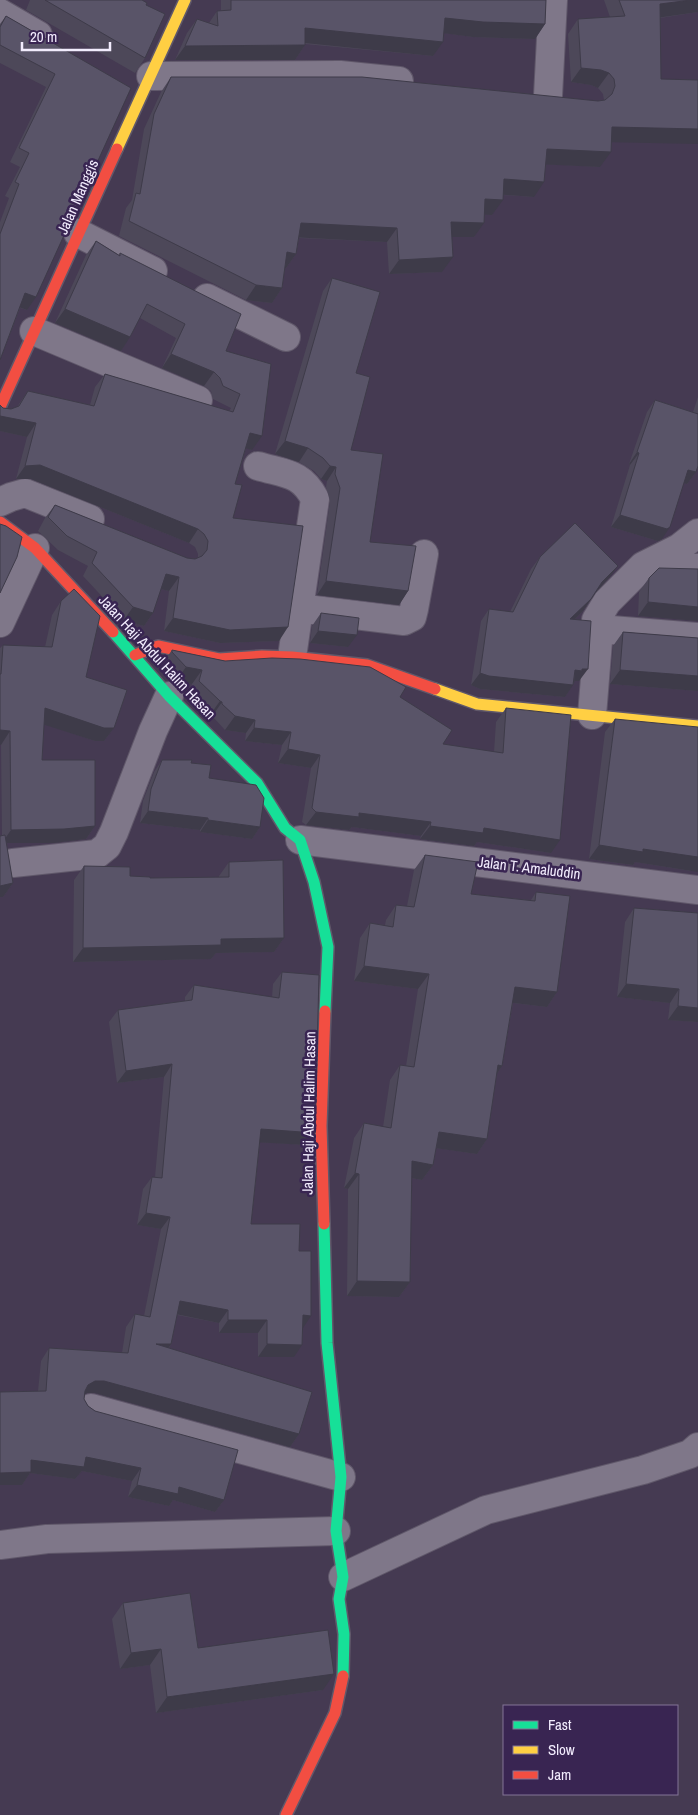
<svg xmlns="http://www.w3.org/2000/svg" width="698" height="1815" viewBox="0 0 698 1815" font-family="'Archivo Narrow',sans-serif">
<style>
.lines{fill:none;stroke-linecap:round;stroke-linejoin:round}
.street-casing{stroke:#60586a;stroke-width:30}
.fast-casing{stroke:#60586a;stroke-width:14}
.slow-casing{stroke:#60586a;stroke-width:14}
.jam-casing{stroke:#60586a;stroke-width:14}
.street{stroke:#7f7789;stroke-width:28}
.fast{stroke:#16e098;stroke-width:11}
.slow{stroke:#ffcf43;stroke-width:11}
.jam{stroke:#f24e42;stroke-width:11}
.wall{fill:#4d4859}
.shaded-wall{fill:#3e3b49}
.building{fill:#595468;stroke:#3e3b49}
.labels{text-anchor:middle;stroke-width:5;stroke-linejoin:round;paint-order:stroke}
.street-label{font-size:15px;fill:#f2ecfd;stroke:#392552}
</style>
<rect width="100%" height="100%" fill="#453a52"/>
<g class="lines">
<defs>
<path id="street" d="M0,13l38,22
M151,76l189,-1 59,6
M548,96l5,-96
M78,233l75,38
M207,298l79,39
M34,331l164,69
M258,466c27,8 43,6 57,33l-23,158
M0,502l11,-5 14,-4 65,26
M647,566l51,2
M298,608l106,13 8,-4 2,-8 10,-55
M0,623l35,-75
M599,629l99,8
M592,715l7,-86 -3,-9 11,-18 36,-36 36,-18 19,-15
M300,840l398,50
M13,863l84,-9 10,-8 7,-14 39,-101 16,-35
M91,1408l250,69
M0,1545l47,-6 289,-8
M343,1577l143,-67 157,-40 47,-16 8,-7"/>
<path id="fast" d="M113,632l56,64 88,87 28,45 15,12 14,42 14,65 -3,64
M324,1224l3,119 14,134 -5,54 7,46 -4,22 5,35 -1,42"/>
<path id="slow" d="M117,149l68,-149
M435,689l42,15 221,22"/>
<path id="jam" d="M0,407l117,-258
M0,522l35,26 78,84
M135,655l23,-9 61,13 43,-3 30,1 75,8 68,24
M324,1224l-3,-98 4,-115
M286,1815l49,-102 8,-37"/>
</defs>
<use href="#street" class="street-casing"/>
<use href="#fast" class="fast-casing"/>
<use href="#slow" class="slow-casing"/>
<use href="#jam" class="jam-casing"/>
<use href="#street" class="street"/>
<use href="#fast" class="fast"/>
<use href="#slow" class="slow"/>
<use href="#jam" class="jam"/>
</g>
<path class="wall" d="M30,0h112l4,5 -1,53 -10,15 -109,-63z
M221,0h325l-1,24 -10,15 -62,-2 -29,-4 -11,23 -128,-12v1l-10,15h-120l12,-27 10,-14 12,4 8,-12h4z
M604,0h94v12l-38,6 -49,124 -11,25 -55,-3 -11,33 -31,-2 -11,20 -7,-1 -11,23h-22l-10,35 -53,2 -2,-32 -88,-4 -3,16 -10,14h-1l-3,20 -10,15 -26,-3 -127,-64 7,-28 6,-8 12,-71 17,-37 10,-15 427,24 6,-1 -1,-6 -5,-6 -7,-3 -20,-3 -3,-48 10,-15 32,-2z
M6,16l125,72 -104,222 -7,-2 -20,52v-138l9,-24 -4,-2 15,-29 -10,-5 36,-75 -46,-24v-39z
M96,241l23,14 1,-2 106,98 45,13 -19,86 -6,-2 -11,36 -2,34 46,123 -59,2 -56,-12 5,-40 -8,-2 -8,24 -9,13 -20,-6 -41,-44 5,-10 -30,-16 -20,-19 7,-13 10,-13 132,53 8,1 3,-1v-4l-3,-7 -6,-4 -158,-64h-15l11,-42 -27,-6v-26l3,3 8,1 6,-2 11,-16 62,14 5,-18 10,-13 124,37 2,-3 -18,-9 -2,-8 -7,-5 -42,-18 14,-30 -36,-20 -19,33 -66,-28 31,-68z
M332,278l24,95 -5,77 19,92 38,49 -9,14 -82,-10 13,-94 -4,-14 1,-6 -6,-2 -7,-8 -15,-9 -24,-8 48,-163z
M698,397v69l-2,6 -9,12 -3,-1 -22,56 -4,2 -47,-14 19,-62 -1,-1 18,-52 8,-12 38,12z
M540,557l69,21 -12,13 -14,20 -9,9 5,61h-4l-10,16 -85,-8 -9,-4 10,-64 8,-12 21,3 21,-43z
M698,569v52l-60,-5 1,-24 10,-14z
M61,601l25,76 28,51 -10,13h-9l-51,-17 -2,36 53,66 -9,13 -32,4h-48l7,40 -10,14 -1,-62 -1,-90h-1v-97l3,-3 42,2 7,-32z
M321,613l27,34 -38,-4 2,-17z
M623,632l75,6v53l-88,-7 3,-38z
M172,650l228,47 43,47 51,8 2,-30 10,-14 45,145 -74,-11 -3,4 -54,-7 1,-3 -69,-9 -3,3 -43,-5 -4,-3 9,-54 -33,-5 4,-18 -37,-4 1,-8 -21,-3 -12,-13v-2h-3l-20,-20 2,-11 -16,-3 -14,-15 1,-3z
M615,719l76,152 -56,-9 -2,3 -44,-6 16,-127z
M162,760l29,3 69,64 -8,12 -52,-7v-2l-60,-7 3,-22 11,-29z
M425,855l46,39 60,6 5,-8 21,100 -10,15 -34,-4 -11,63 -6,9 -9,64 -10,15 -41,-6 -3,17 -11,15 -11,-2 -1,104 -11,15 -52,-1 1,-107 -4,-1 10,-50 10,-15 19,4 7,-47 10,-15 6,1 12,-77 -64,-8 6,-43 10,-15 15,2 1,-5 10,-15 11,1 7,-36z
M229,862l55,76 -10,14 -58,1 -5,6 -138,3 1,-82 10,-14 46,10 20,2 69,-1v-1z
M634,908l64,5v109l-30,-2 2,-17 -53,-6 8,-75z
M282,972l33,161 -9,12 -46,-3 -9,82 48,27 4,77 -9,29h-36v-24h-39v-10l-42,-8 -6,29 -2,4 130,86 -9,13 -195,-54h-8l-2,1 -1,5 4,7 136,94 -9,12 -42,-12 -4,6 -41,-9 4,-16 -50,-10 -7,8 -45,-6 -8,12h-22v-93l38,-1 3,-30 8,-13 73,5 4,-26 9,-13 9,2 17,-87 -24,-4 6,-36 9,-12h3l9,-100 -47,6 -8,-61 9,-12 67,-9v-4l9,-12 78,12 1,-13z
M123,1603l75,45 125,42 -167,23 -6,-48 -30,4 -8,-50z"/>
<path class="shaded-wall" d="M691,0h7v12l-49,7 11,-15z
M445,18l100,6 -10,15 -62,-2 -38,-5z
M305,28l138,14 -10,14 -138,-14z
M305,45l-10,15h-120l10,-14z
M581,68l20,2 8,3 -11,15 -7,-3 -20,-3z
M612,127l86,2v15l-96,-2z
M547,149l64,3 -11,15 -64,-3z
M504,179l40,3 -10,15 -41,-3z
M485,199l18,1 -11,15 -17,-1z
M451,222l33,1 -10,14h-33z
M301,223l96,5 -10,14 -97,-5z
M287,252l9,2 -10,14 -10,-1z
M453,257l-11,15 -53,2 10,-14z
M256,285l26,3 -10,15 -26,-3z
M25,293l11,4 -9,13 -11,-4z
M65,309l65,28 -9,14 -66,-28z
M171,354l43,18 -10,14 -42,-18z
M0,416l36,7 -9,14 -27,-6z
M250,433l12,3 -10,14 -11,-3z
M285,441l23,7 -9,14 -24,-8z
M637,452l2,1 -9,12 -1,-1z
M40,465l158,64 -9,14 -158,-64h-15l9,-13z
M330,466l6,1 -9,14 -6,-2z
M688,470l8,2 -9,12 -7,-2z
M620,515l50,12 -8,12 -4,2 -47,-14z
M618,566l-9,12 -15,16 8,-12z
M166,574l13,3 -10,14 -12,-3z
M326,581l82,10 -9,14 -82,-10z
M591,599l-8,12 -21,21 8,-13z
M648,602l50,5v14l-60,-5z
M133,607l20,6 -9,13 -20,-6z
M173,618l115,9 -9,14 -59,2 -56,-12z
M318,631l39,4 -9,12 -38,-4z
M186,667l16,3 -10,14 -16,-3z
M582,669h6l-9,12h-4l-1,2 1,-13z
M620,670l78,6v15l-88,-7z
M480,673l93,12 -8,12 -85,-8 -9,-4z
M220,701l2,1 -9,13h-3z
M45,708l69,20 -10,13h-9l-59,-19z
M235,716l20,4 -9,13 -21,-3z
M254,728l37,4 -9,13 -37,-4z
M0,730l10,1 -9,14h-1z
M288,749l32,6 -9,13 -33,-5z
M148,811l60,7 -8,12 -60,-7z
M316,812l43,1 72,9 -10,14 -69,-9 -3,3 -43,-5z
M208,820l52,7 -8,12 -52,-7z
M95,826l-9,13 -32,4h-52l9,-13z
M430,826l54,2 76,12 -9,13 -74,-11 -3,4 -54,-7z
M599,845l44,4 55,8v15l-63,-10 -2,3 -44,-6z
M13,883l-10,14h-3v-11z
M284,938l-10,14 -58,1 -5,6 -138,3 10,-14 138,-9z
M364,966l65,8 -11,15 -64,-8z
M626,984l53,5 -9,14 -53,-6z
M515,987l42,5 -10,15 -42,-5z
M678,1006l20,2v14l-30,-2z
M172,1064l-8,13 -47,6 9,-12z
M498,1065l4,1 -10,15z
M261,1129l54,4 -9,12 -54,-3z
M439,1132l48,7 -10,15 -49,-7z
M412,1161l21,4 -11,15 -21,-4z
M355,1173l4,1 -11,15 -4,-1z
M146,1213l24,4 -9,12 -24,-4z
M357,1281l53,1 -11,15 -52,-1z
M180,1301l48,9 -9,13 -48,-10z
M303,1315l8,1 -8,12z
M228,1320h39l-9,13h-39z
M156,1344h15l-8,13z
M267,1344l35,1 -8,12h-36z
M95,1381h9l195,53 -9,13 -195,-54h-8l-7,4 8,-12z
M86,1457l55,11 -9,13 -50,-10 -7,8 -45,-6 -8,12h-22v-12l31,-13z
M137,1485l42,2 45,13 -9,12 -42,-12 -4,6 -41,-9z
M161,1649l-11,16 -30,4 11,-16z
M334,1674l-11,16 -167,23 11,-16z"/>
<path class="building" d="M45,0h97l5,3 -1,2 19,9 -20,44z
M231,0h315l-1,24 -62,-2 -38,-4 -2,24 -138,-14v17l-120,1 12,-27 21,7 -1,-15 14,-1z
M619,0h72l-31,4 1,75 37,1v49l-86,-2 -1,25 -64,-3 -3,33 -40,-3 -1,21 -18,-1 -1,24 -33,-1 2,35 -54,3 -2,-32 -96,-5 -5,31 -9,-2 -5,36 -26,-3 -127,-64 7,-28 4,1 14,-80 17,-37h191l236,24 7,-1 7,-6 3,-8 -1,-7 -5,-6 -8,-3 -20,-2 -3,-49 47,-3z
M6,16l125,72 -95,209 -11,-4 -25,67v-126l19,-50 -4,-2 14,-29 -10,-5 36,-74 -55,-29v-18z
M96,241l24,15v-3l121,61 -15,37 45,13 -9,72 -12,-3 -15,51 7,1 -9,33 70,8 -15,101 -58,3 -57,-12 6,-41 -13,-3 -13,39 -20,-6 -41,-44 5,-11 -30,-16 -19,-19 7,-12 132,53 8,1 7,-3 5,-6 1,-9 -4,-7 -6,-5 -158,-64 -15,1 11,-43 -36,-7v-11l3,3 8,1 8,-3 9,-15 66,15 11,-32 128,38 7,-18 -17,-8 -3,-8 -6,-6 -43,-18 14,-30 -38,-20 -17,33 -65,-28z
M332,278l48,14 -24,81 14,4 -19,73 32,4 -13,88 46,4 -8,45 -82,-10 14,-93 -5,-14 1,-7 -6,-1 -7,-8 -15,-10 -23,-7z
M655,400l43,14v-1v53l-2,6 -8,-2 -18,57 -3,2 -47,-14 19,-62 -2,-1z
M575,523l43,43 -16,16 -11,17 -21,20 21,2 -3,48h-6v2l-7,-1 -2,15 -84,-9 -9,-3 9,-64 24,3 27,-55z
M0,524l6,2 16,11 -5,20 -17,36z
M659,568l39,1v38l-50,-5 1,-24z
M74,589l26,27 -14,61 41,13 -13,38h-10l-59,-20 -3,52h53v66l-31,3 -53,1 -1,-99 -10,-1v-56h1l2,-29 49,2 9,-46z
M321,613l38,5 -2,17 -39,-4z
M623,632l75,6v38l-78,-6z
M172,650l53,11 47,-3 28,1 70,8 36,20 -6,10 52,33 -9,14 60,9 3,-45 65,7 -11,125 -76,-12 -1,5 -53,-7 1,-4 -72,-9v4l-43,-5 -4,-4 8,-53 -32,-6 3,-17 -37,-4 1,-8 -20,-4 -13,-12v-2l-2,-1 -21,-20 3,-11 -16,-3 -14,-15z
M615,719l83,8v130l-55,-8v3l-44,-7z
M162,760h30l-1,3 20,2 -2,13 47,7 8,13 -4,29 -52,-7v-2l-60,-7 3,-22z
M5,835l8,48 -13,3v-50z
M425,855l53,7 -7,32 64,7 1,-9 34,4 -13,96 -42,-5 -13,79 -4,-1 -11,74 -48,-7 -6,33 -21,-4 -2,121 -53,-1 2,-107 -4,-1 9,-50 27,5 9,-63 14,2 15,-93 -65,-8 6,-43 23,4 3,-22 18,2z
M283,860l1,78 -63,1v6l-138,3 1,-82 46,1v9l20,1v1l79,-1v-15z
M634,908l64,5v95l-20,-2 1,-17 -53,-5z
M282,972l37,3 -4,158 -54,-4 -10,95h49l-1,27h12v65l-8,-1 -1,30 -35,-1v-24h-39v-10l-48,-9 -9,43h-15l156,48 -13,42 -195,-53h-9l-7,4 -3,6 -1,8 4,7 7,5 143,39 -14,50 -45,-13 -1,7 -41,-9 4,-17 -55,-11 -2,10 -53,-7v12l-31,1v-81l46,-1 3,-43 79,5 7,-39 15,3 20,-100 -24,-4 6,-36 10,1 10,-114 -46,7 -8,-61 74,-10 2,-15 85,13z
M190,1593l8,55 130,-18 6,44 -167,23 -6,-48 -30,4 -8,-50z"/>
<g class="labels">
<g class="street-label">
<text transform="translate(78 197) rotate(-66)" y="5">Jalan Manggis</text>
<text transform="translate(157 657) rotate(47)" y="5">Jalan Haji Abdul Halim Hasan</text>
<text transform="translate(529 868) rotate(7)" y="5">Jalan T. Amaluddin</text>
<text transform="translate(309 1113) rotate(-89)" y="5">Jalan Haji Abdul Halim Hasan</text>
</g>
</g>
<rect x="503" y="1705" width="175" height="90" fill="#392552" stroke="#837596"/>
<rect x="513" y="1721" width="25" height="8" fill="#16e098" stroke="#837596"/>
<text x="548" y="1730" font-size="15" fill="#f2ecfd">Fast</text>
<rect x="513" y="1746" width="25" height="8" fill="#ffcf43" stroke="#837596"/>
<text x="548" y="1755" font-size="15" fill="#f2ecfd">Slow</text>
<rect x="513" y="1771" width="25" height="8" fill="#f24e42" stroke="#837596"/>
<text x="548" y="1780" font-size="15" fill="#f2ecfd">Jam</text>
<path d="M22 42v8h88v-8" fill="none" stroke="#f2ecfd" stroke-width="2.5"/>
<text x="30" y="42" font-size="15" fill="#f2ecfd" stroke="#392552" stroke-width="4" paint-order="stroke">20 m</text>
</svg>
